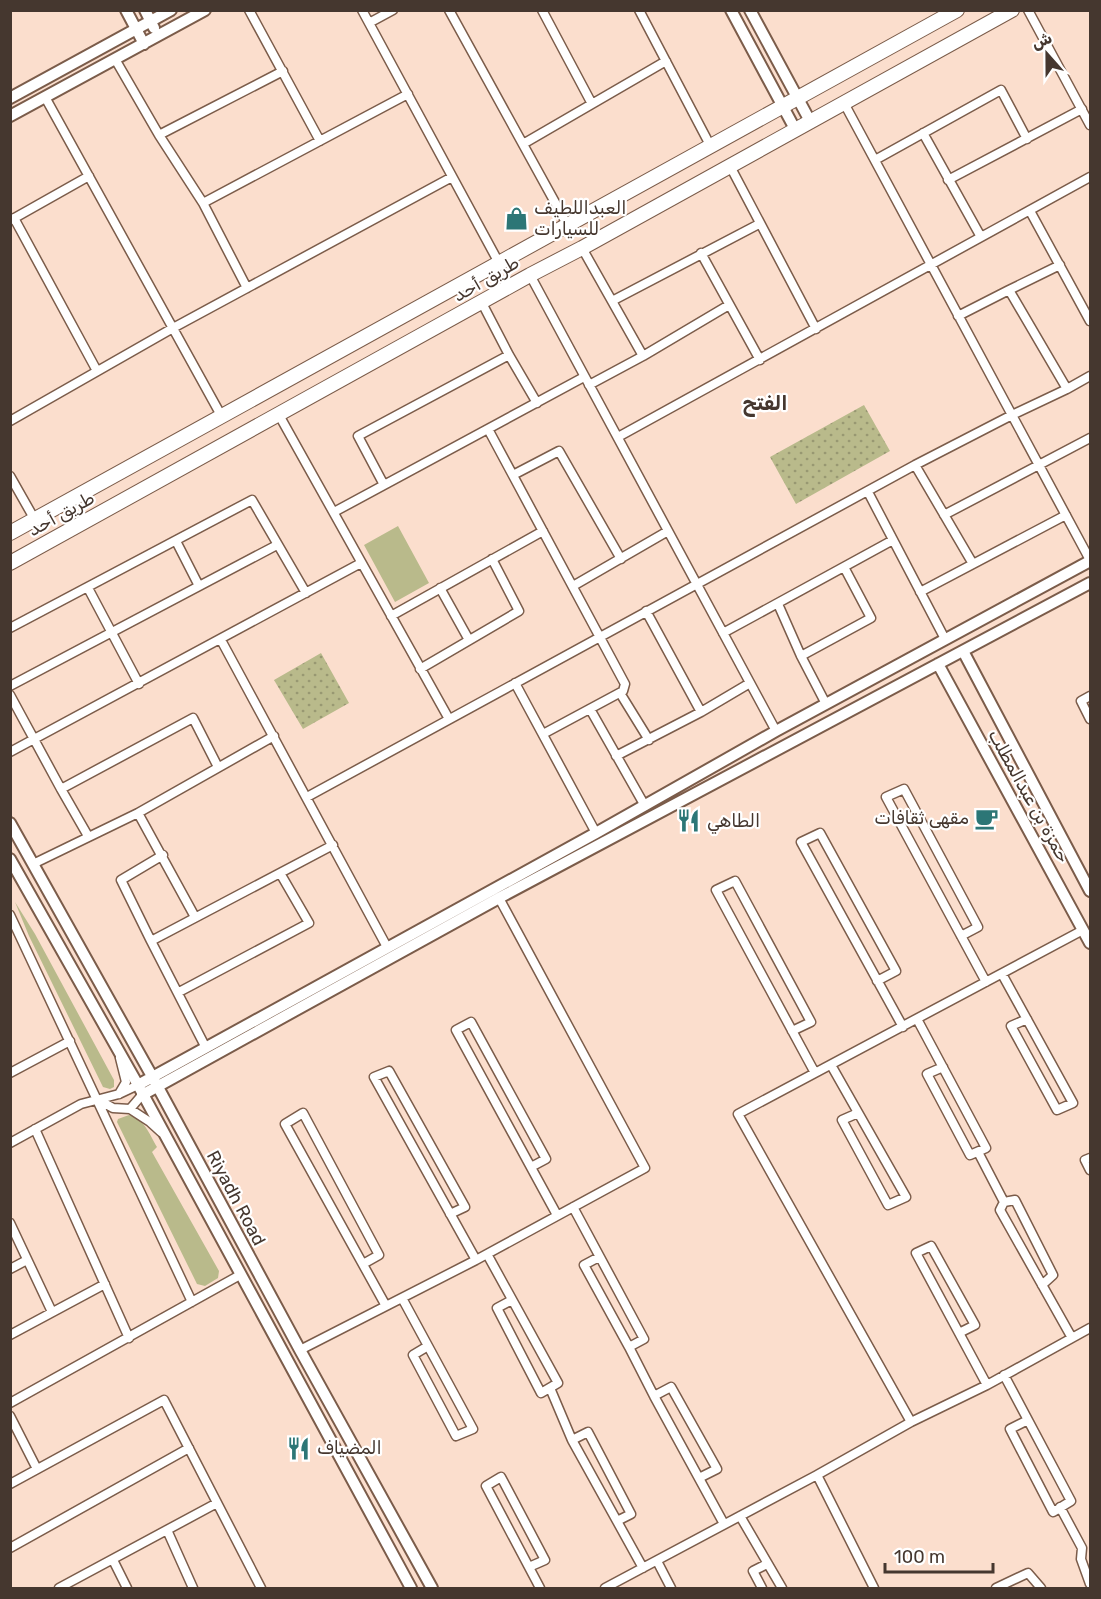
<svg xmlns="http://www.w3.org/2000/svg" width="1101" height="1599" viewBox="0 0 1101 1599" font-family="Rubik,'Noto Naskh Arabic',sans-serif">
<style>
.grass{fill:#b9ba8b}
.park{fill:url(#park-dots)}
.lines{fill:none;stroke-linecap:round;stroke-linejoin:round}
.minor-casing{stroke:#7b5c4a;stroke-width:11}
.tertiary-casing{stroke:#7b5c4a;stroke-width:14}
.primary-casing{stroke:#7b5c4a;stroke-width:16}
.minor{stroke:#fff;stroke-width:8}
.tertiary{stroke:#fff;stroke-width:10}
.primary{stroke:#fff;stroke-width:14}
.labels{text-anchor:middle;stroke-width:4.5;stroke-linejoin:round;paint-order:stroke}
.poi-label{font-size:18px;fill:#45372f;stroke:#fff;text-anchor:start}
.street-label{font-size:18px;fill:#45372f;stroke:#fff}
.neighbourhood-label{font-size:20px;font-weight:bold;fill:#45372f;stroke:#fff}
</style>
<defs>
<pattern id="park-dots" width="8" height="8" patternUnits="userSpaceOnUse" patternTransform="scale(1.5)"><rect width="8" height="8" fill="#b9ba8b"/><path d="M2 2h.1M6 6h.1" fill="none" stroke="#989872" stroke-width="1.8" stroke-linecap="round"/></pattern>
</defs>
<rect width="100%" height="100%" fill="#fbdecd"/>
<path class="grass" d="M398,526l31,57 -34,19 -31,-57z
M15,902l20,32 79,146v7l-4,2 -7,-2 -74,-151z
M129,1115c16,4 20,19 28,32l-5,5 67,119 -1,7 -13,8 -8,-2 -80,-162 1,-3z"/>
<path class="park" d="M864,405l26,46 -94,53 -26,-47z
M321,653l28,50 -46,26 -29,-49z"/>
<g class="lines">
<defs>
<path id="minor" d="M249,10l71,131
M362,10l137,253
M449,10l119,216
M542,10l50,94
M639,10l72,137
M1028,10l62,115
M369,23l24,-13
M115,59l44,76 44,68 44,85
M45,97l177,320
M844,103l246,457
M923,133l58,104
M159,135l124,-64
M523,144l143,-83
M875,160l126,-70 26,49
M730,166l86,163
M948,180l134,-71
M203,203l205,-109
M1030,211l60,110
M14,218l83,153
M11,220l78,-44
M582,248l61,108
M701,253l59,107
M1060,265l-51,25 58,99 23,-13
M530,275l246,456
M612,301l147,-77
M482,303l27,52 28,48
M958,316l51,-26
M589,385l54,-29 86,-51
M279,415l170,304
M10,421l163,-93 279,-151
M488,429l137,255 -2,7 -80,43
M618,437l472,-260
M915,465l58,99
M513,475l46,-24 62,108
M10,476l25,44
M384,485l-26,-49 151,-81
M868,492l77,147
M334,512l250,-135
M944,515l146,-77
M176,541l23,45
M573,586l95,-55
M88,588l51,96
M440,588l29,52
M920,592l146,-77
M778,604l23,52 25,48
M646,611l55,101
M391,616l152,-85
M10,628l242,-128 54,93
M723,633l170,-93
M221,640l166,307
M801,656l70,-38 -27,-51
M420,669l99,-58 -27,-52
M515,683l81,150
M10,686l267,-141
M620,693l29,47
M10,695l51,94
M1090,696l-9,5 9,18
M590,709l55,97
M10,752l351,-189
M616,756l85,-44 49,-29
M307,797l608,-332 97,-50 55,-26
M138,813l57,104
M88,836l-27,-47 132,-71 25,49
M33,864l105,-51 136,-77
M10,915l182,387
M1083,930l-345,184 173,308 76,-37 103,-57
M961,936l17,-9 -74,-138 -18,8 100,185
M151,941l-30,-61 42,-25
M1002,974l71,129 -16,7 -46,-84 16,-7
M877,981l19,-10 -76,-138 -19,9 102,185
M179,992l130,-69 -29,-50
M917,1019l69,129 -16,7 -43,-81 16,-7
M792,1031l19,-9 -76,-141 -19,9 99,183
M206,1048l-55,-107 182,-96
M831,1065l75,132 -18,8 -46,-85 16,-7
M10,1073l60,-32
M119,1094l7,-12 -6,-24
M97,1099l16,9 17,1 12,-14
M130,1109l20,13 11,10
M35,1129l94,209
M10,1143l71,-39 38,-10 19,-9
M978,1152l26,50
M1090,1158l-5,2 5,10
M531,1167l15,-8 -75,-137 -15,8 101,185
M573,1207l71,132 -15,8 -45,-82 15,-8
M450,1214l15,-7 -76,-136 -15,6 102,183
M10,1223l42,89
M487,1254l71,129 -17,10 -44,-85 15,-8
M363,1264l16,-9 -76,-142 -18,11 101,182
M10,1269l17,-9
M1042,1285l11,-10 -38,-75 -11,2 -4,8 72,128
M402,1298l71,131 -17,7 -43,-81 15,-9
M959,1333l16,-8 -44,-79 -15,7 71,132
M10,1335l95,-51
M629,1347l25,49
M300,1350l176,-90 169,-92 -146,-270
M1004,1375l67,126 -18,11 -43,-83 18,-9
M550,1388l22,52
M10,1403l230,-128
M10,1416l27,53
M817,1475l94,-53
M699,1478l18,-9 -46,-82 -17,9 70,128
M10,1484l154,-84 97,188
M1060,1507l22,41 -1,11 9,25
M740,1516l42,72
M617,1521l14,-7 -43,-82 -16,8 71,128
M167,1530l26,58
M10,1548l179,-100
M113,1560l14,28
M657,1561l14,27
M529,1567l16,-7 -44,-83 -15,9 54,102
M59,1588l158,-85
M605,1588l212,-113 57,113
M762,1588l-9,-17 14,-7
M996,1588l32,-15 13,15"/>
<path id="tertiary" d="M126,10l18,34
M145,10l9,18
M731,10l64,119
M750,10l60,111
M10,98l161,-88
M10,116l195,-106
M963,651l127,240
M938,664l152,279
M10,823l143,255 147,272 132,238
M10,859l128,226 273,503
M138,1085l458,-252 180,-102 314,-170
M142,1095l357,-197 591,-315"/>
<path id="primary" d="M10,533l947,-523
M10,563l520,-288 52,-27 430,-238"/>
</defs>
<use href="#minor" class="minor-casing"/>
<use href="#tertiary" class="tertiary-casing"/>
<use href="#primary" class="primary-casing"/>
<use href="#minor" class="minor"/>
<use href="#tertiary" class="tertiary"/>
<use href="#primary" class="primary"/>
</g>
<defs>
<symbol id="shop-bare" viewBox="-9 -9 18 18"><path d="M-5-2.5h2.3a2.7 3.5 0 0 1 5.4 0H5L5.5 6h-11ZM-1.5-2.5h3a1.5 2.3 0 0 0-3 0Z" fill="#2c7676" stroke="#fff" stroke-width="2.5" paint-order="stroke"/></symbol>
<symbol id="cafe-bare" viewBox="-9 -9 18 18"><path d="M-5.5-4.5H6V0H3Q3 3.5 0 3.5H-2.5Q-5.5 3.5-5.5 0ZM3-3.2v2h1.7v-2ZM-6 4.5H4V6H-6Z" fill="#2c7676" stroke="#fff" stroke-width="2.5" paint-order="stroke"/></symbol>
<symbol id="restaurant-bare" viewBox="-9 -9 18 18"><path d="M-5-6h1v4h1v-4h1v4h1v-4h1v5L-1.5 .5V6h-2V.5L-5-1ZM5-6V6H3V1.5H1.5Q1.5-4 5-6Z" fill="#2c7676" stroke="#fff" stroke-width="2.5" paint-order="stroke"/></symbol>
</defs>
<g fill-rule="evenodd">
<use href="#shop-bare" x="500" y="202" width="33" height="33"/>
<use href="#cafe-bare" x="970" y="802" width="33" height="33"/>
<use href="#restaurant-bare" x="672" y="804" width="33" height="33"/>
<use href="#restaurant-bare" x="282" y="1432" width="33" height="33"/>
</g>
<g class="labels">
<g class="poi-label">
<text x="534" y="214">العبداللطيف<tspan x="534" dy="21">للسيارات</tspan></text>
<text x="969" y="824" text-anchor="end">مقهى ثقافات</text>
<text x="707" y="827">الطاهي</text>
<text x="317" y="1454">المضياف</text>
</g>
<g class="street-label">
<text transform="translate(486 279) rotate(-30)" y="6">طريق أحد</text>
<text transform="translate(61 514) rotate(-29)" y="6">طريق أحد</text>
<text transform="translate(1029 796) rotate(61)" y="6">حمزة بن عبدالمطلب</text>
<text transform="translate(236 1198) rotate(62)" y="6">Riyadh Road</text>
</g>
<g class="neighbourhood-label">
<text x="765" y="410">الفتح</text>
</g>
</g>
<rect width="1101" height="1599" fill="none" stroke="#45372f" stroke-width="24"/>
<g transform="translate(1047 54) rotate(339)" stroke="#ffffff" stroke-width="4.5" paint-order="stroke">
<path d="M0-4.5L10 22L0 15L-10 22Z" fill="#45372f"/>
<text y="-9" font-size="16" font-weight="bold" text-anchor="middle" fill="#45372f">ش</text>
</g>
<path d="M885 1563v9h108v-9" fill="none" stroke="#45372f" stroke-width="3"/>
<text x="894" y="1563" font-size="18" fill="#45372f" stroke="#ffffff" stroke-width="4.5" paint-order="stroke">100 m</text>
</svg>
